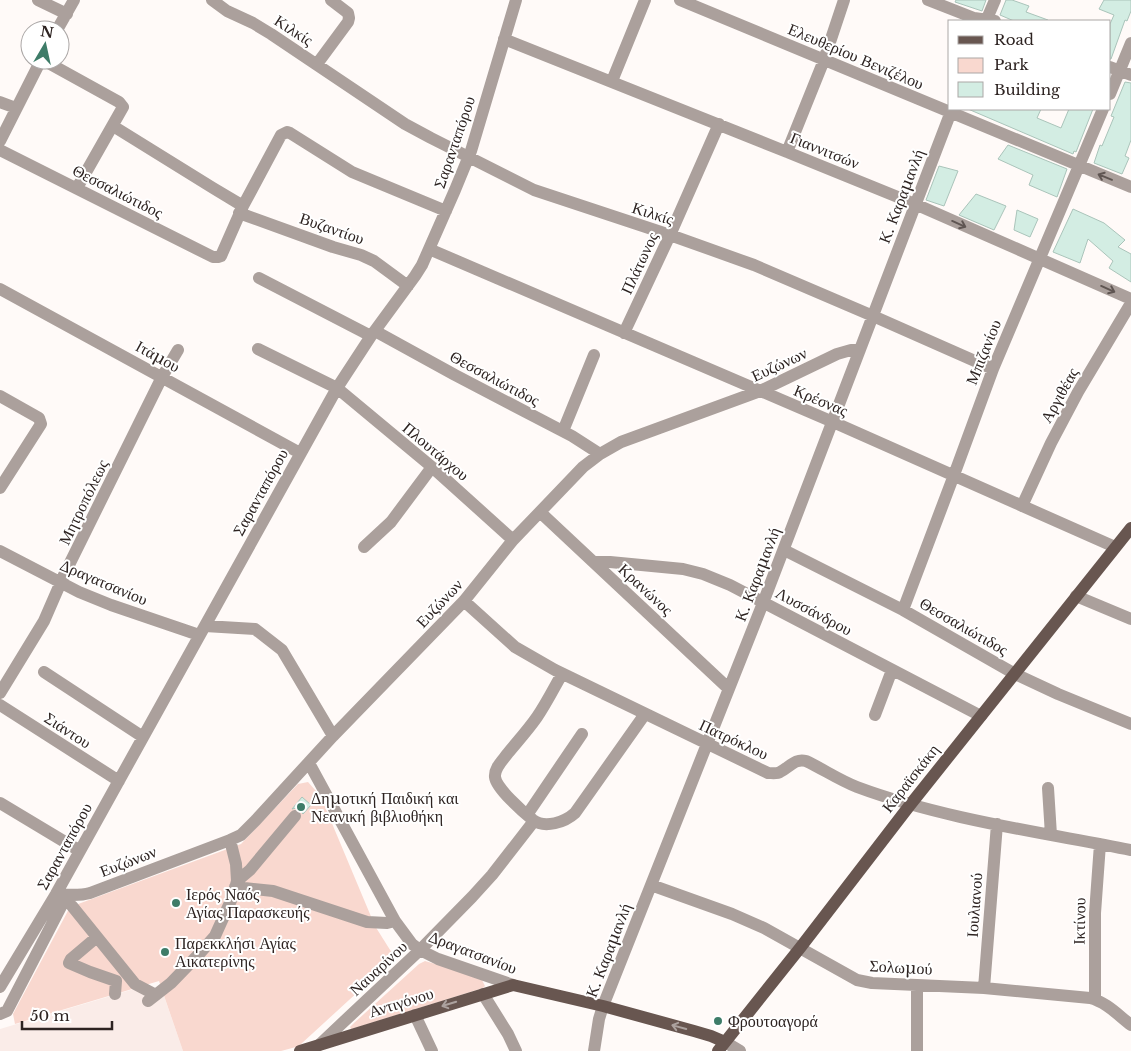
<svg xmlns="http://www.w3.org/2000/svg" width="1131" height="1051" viewBox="0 0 1131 1051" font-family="'Libre Baskerville',serif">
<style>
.built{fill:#faece8}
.green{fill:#f9d8cf}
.building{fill:#d3ede3;stroke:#aac4ba}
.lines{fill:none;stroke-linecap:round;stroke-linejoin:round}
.minor{stroke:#aba09c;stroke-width:12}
.major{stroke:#685650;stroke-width:12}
.oneway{stroke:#5f5552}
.oneway2{stroke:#aca29f}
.poi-dot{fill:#3e7c68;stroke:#fff;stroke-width:2}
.labels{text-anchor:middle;stroke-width:4;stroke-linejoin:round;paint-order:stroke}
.street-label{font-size:16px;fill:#2d2321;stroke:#fff}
.poi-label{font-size:16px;fill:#2d2321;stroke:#fff;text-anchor:start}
</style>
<rect width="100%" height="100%" fill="#fffaf8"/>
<path class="built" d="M144,986l20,10 19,55h-183v-22z"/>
<path class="green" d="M308,782l8,9 7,11 52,124 17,27 -1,6 -7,9 -83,76 -5,3 -15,4h-98l-24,-70 -144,43 -2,-10 57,-107 171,-63 57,-60z
M425,961l52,15 4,2 4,8 -2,2 -131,41h-1l-1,-2 4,-4 65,-59z"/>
<path class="building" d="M956,0h30l-4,11 -27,-9z
M1006,0h6l17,6 -3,6 22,8v1h-34l-14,-6z
M1104,0h27v11l-4,10 -2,-1 -14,39h-1v-35l4,-9 -15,-6z
M1125,82l6,1v57l-6,16 4,2 -7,16 -28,-11 6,-18 2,1 12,-29 -3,-1z
M968,109h73l-4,9 24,10 8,-19h24l-17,43 -2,-1 -1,3z
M1008,145l59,24 -10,28 -28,-12 4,-10 -35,-16z
M939,166l19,5 -14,35 -18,-6z
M976,194l30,12 -12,24 -35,-15z
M1073,209l31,14 21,17 -7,7 13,7v28l-22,-14 4,-7 -25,-22 -8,24 -27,-11z
M1017,210l21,9 -8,18 -16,-7z
M302,797l9,8 -8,9 -3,-4 -4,-2 -4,1z"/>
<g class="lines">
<path class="minor" d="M38,0l29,14
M212,0l15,11 26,12 18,11 134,90 26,14 103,52 136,45 84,30 119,51 120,53
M680,0l451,187
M928,0l46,18 21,3
M986,21l9,-21
M57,30l17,-30
M504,39l283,113 128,52 216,95
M43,60l76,42 4,5 -46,81
M317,64l31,-42 1,-4 -1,-5 -17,-13
M1110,67l21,8
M612,81l33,-81
M1110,94l21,-51
M0,102l16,6
M113,126l100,62 30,18
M0,141l41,-81
M0,150l213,107h5l3,-1 22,-50 38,-71 6,-3 3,1 62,39 94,39
M787,152l37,-92 20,-60
M239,213l94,34 28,8 13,6 34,25
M429,249l404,173 282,125
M259,278l112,58
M0,289l300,164
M375,331l80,44 117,61 28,18
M624,333l46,-98 49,-111
M258,349l79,39 95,79 81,73
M0,396l39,22 2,6 -41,64
M563,431l31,-76
M1022,506l29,-63 27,-51 53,-89
M540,512l189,177
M364,547l27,-25 41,-55
M784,550l119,60 112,64 43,20 73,30
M0,551l79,41 32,13 88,30
M594,562h16l73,7 20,5 27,11 251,131
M1076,596l55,23
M464,601l51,46 40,23 213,103c4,0 9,1 12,-1 10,-5 15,-14 26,-11 17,8 33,19 51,26 86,32 183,45 274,63
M903,610l51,-135 39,-106 110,-260
M205,626l50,3 27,21 51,86
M44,672l99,65
M562,674c-8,14 -16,30 -25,43 -9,13 -20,25 -29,36 -5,7 -14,15 -13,24 1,11 28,35 38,43 12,9 32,2 42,-7l70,-99
M0,693l44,-72 20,-46 98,-198 16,-27
M0,705l119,76
M875,715l17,-45
M309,763l86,158 17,23 8,6 18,9 75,26
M1048,788l3,47
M0,803l80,48
M527,815l55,-81
M237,881l13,-11 45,-54
M651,885l81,29 32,14 93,52 15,3 112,5 106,10c16,4 28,17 41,27
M235,887l38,4 94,31 20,1 8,-2
M56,894c12,1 23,2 34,-1l140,-53 11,-5 15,-15 77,-84 131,-135 49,-61 70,-73 17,-13 21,-12 139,-51 77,-37 14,-4h9
M72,906l63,78 21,11
M97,937l-26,22 -2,4 21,9 26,9 -1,13
M917,985v66
M0,987l56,-93 281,-506 34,-52 44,-60 7,-11 33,-75 16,-39 45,-151
M984,988l13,-164
M483,994l25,40 8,17
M1095,999v-86l5,-69
M148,1001l23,-18 29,-30 15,-17 18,-40 4,-15 -1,-17 -6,-24
M0,1014l7,-3 60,-116
M415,1015l17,36
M725,1042l15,9
M319,1045l101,-95 52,-53 20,-22 42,-54
M594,1051l5,-32 4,-13 160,-403 189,-494"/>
<path class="major" d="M300,1051l213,-66 90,21 91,25 17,5 14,6
M718,1051l82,-103 110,-143 221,-277"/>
</g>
<defs><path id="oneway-shaft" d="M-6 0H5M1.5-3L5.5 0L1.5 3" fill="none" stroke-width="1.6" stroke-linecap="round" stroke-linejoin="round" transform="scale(1.25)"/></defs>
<g class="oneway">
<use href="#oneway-shaft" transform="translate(1105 177) rotate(-158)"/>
<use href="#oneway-shaft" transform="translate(959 224) rotate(24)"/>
<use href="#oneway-shaft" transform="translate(1108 289) rotate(24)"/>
</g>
<g class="oneway2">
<use href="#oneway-shaft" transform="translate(449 1004) rotate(163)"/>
<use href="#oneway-shaft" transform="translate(679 1027) rotate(-165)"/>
</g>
<g class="poi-dot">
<circle cx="301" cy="807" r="5"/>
<circle cx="176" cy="903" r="5"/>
<circle cx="165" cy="952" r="5"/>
<circle cx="718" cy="1021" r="5"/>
</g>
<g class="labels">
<g class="street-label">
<text transform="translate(294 30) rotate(33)" y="6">Κιλκίς</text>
<text transform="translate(856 56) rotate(23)" y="6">Ελευθερίου Βενιζέλου</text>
<text transform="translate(454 142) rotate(-71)" y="6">Σαρανταπόρου</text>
<text transform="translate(825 150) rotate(22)" y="6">Γιαννιτσών</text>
<text transform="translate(118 191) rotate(27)" y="6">Θεσσαλιώτιδος</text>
<text transform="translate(901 196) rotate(-69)" y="6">Κ. Καραμανλή</text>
<text transform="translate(653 213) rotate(18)" y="6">Κιλκίς</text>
<text transform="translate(332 228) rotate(19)" y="6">Βυζαντίου</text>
<text transform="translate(639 263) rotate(-65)" y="6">Πλάτωνος</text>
<text transform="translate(983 352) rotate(-68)" y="6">Μπιζανίου</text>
<text transform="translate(158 356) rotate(29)" y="6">Ιτάμου</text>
<text transform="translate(779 364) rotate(-25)" y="6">Ευζώνων</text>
<text transform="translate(495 378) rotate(28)" y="6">Θεσσαλιώτιδος</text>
<text transform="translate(1059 395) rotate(-61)" y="6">Αργιθέας</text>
<text transform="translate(821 400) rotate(23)" y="6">Κρέσνας</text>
<text transform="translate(436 451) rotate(40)" y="6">Πλουτάρχου</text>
<text transform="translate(260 492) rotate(-61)" y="6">Σαρανταπόρου</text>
<text transform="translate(83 502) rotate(-64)" y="6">Μητροπόλεως</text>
<text transform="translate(757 574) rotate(-69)" y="6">Κ. Καραμανλή</text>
<text transform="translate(104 582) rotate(23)" y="6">Δραγατσανίου</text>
<text transform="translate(646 589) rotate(43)" y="6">Κρανώνος</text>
<text transform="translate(439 603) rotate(-47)" y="6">Ευζώνων</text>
<text transform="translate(814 611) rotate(28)" y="6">Λυσσάνδρου</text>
<text transform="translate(964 626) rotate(30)" y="6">Θεσσαλιώτιδος</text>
<text transform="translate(68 730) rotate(33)" y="6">Σιάντου</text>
<text transform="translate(734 739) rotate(25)" y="6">Πατρόκλου</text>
<text transform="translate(910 778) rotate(-52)" y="6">Καραϊσκάκη</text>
<text transform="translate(64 846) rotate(-61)" y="6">Σαρανταπόρου</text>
<text transform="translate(128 861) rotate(-21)" y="6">Ευζώνων</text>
<text transform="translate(974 905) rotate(-86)" y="6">Ιουλιανού</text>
<text transform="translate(1079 921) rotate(-89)" y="6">Ικτίνου</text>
<text transform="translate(608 950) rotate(-69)" y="6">Κ. Καραμανλή</text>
<text transform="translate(473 952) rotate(21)" y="6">Δραγατσανίου</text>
<text transform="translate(901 967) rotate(3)" y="6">Σολωμού</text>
<text transform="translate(378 968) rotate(-43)" y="6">Ναυαρίνου</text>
<text transform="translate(401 1002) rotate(-17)" y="6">Αντιγόνου</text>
</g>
<g class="poi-label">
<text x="311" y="804">Δημοτική Παιδική και<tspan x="311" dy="18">Νεανική βιβλιοθήκη</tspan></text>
<text x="186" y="900">Ιερός Ναός<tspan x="186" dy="18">Αγίας Παρασκευής</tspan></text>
<text x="175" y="949">Παρεκκλήσι Αγίας<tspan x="175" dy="18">Αικατερίνης</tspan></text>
<text x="728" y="1027">Φρουτοαγορά</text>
</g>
</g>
<rect x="948" y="20" width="162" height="90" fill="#ffffff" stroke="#aba7a6"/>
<rect x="958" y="36" width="25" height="8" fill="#685650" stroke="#aba7a6"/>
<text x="994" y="45" font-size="15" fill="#2d2321">Road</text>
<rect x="958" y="58" width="25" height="15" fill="#f9d8cf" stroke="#aba7a6"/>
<text x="994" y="70" font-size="15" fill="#2d2321">Park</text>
<rect x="958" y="82" width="25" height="15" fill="#d3ede3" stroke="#aba7a6"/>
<text x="994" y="95" font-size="15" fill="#2d2321">Building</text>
<g transform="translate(45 45) rotate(9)"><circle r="24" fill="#ffffff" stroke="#aba7a6"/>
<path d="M0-4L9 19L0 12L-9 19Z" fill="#3e7c68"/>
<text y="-8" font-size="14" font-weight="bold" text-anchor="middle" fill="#2d2321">N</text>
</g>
<path d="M22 1021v8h90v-8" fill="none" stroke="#2d2321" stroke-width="2.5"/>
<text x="30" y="1021" font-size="15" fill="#2d2321" stroke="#ffffff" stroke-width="4" paint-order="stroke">50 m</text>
</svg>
